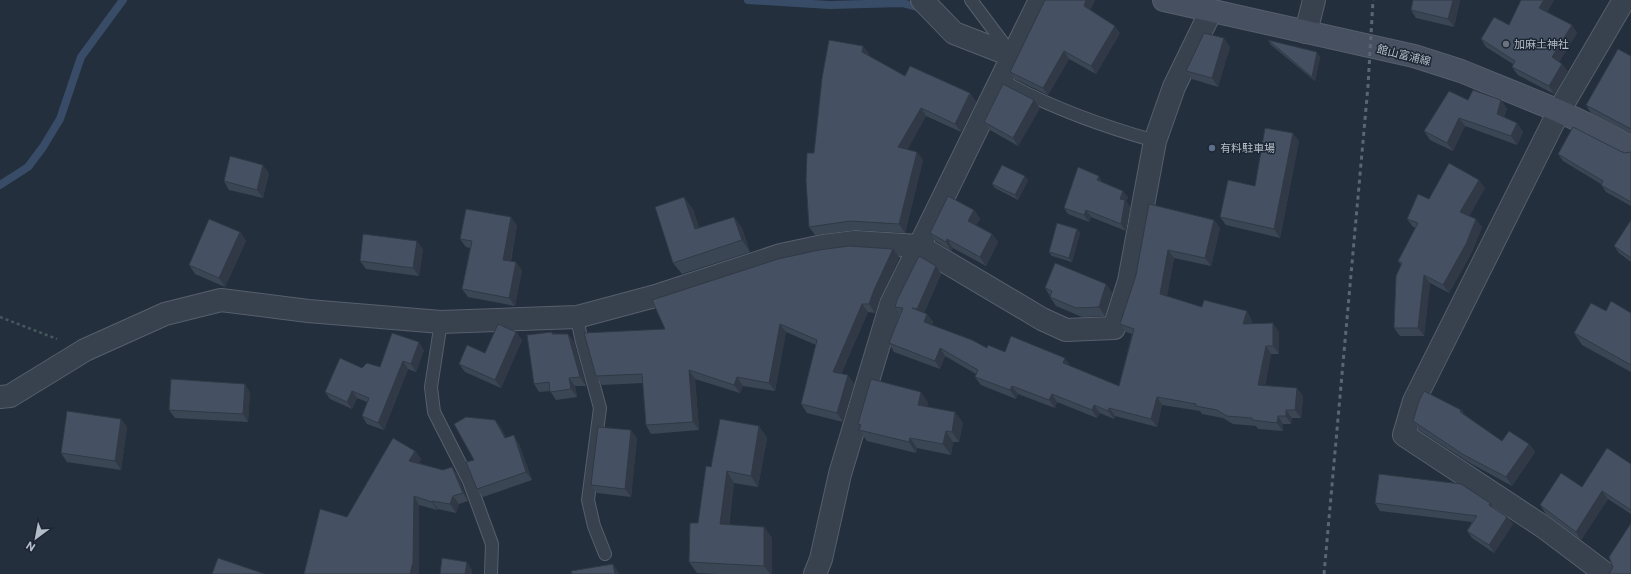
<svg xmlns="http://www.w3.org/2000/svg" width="1631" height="574" viewBox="0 0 1631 574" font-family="Commissioner,'Noto Sans JP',sans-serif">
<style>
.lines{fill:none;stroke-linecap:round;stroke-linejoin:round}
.stream{stroke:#394c67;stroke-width:8}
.lane-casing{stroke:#565f6c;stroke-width:14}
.street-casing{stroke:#565f6c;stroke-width:24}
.secondary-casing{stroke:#565f6c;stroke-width:24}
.path{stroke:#44595c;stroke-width:2.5;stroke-dasharray:3 3;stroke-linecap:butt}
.lane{stroke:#38414e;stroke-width:12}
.street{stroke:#38414e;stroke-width:22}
.secondary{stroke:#465061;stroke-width:22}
.rail{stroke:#5a6575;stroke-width:3;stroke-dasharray:4 4;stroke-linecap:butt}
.wall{fill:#3b4654}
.shaded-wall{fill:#303945}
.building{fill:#455162;stroke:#303945}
.worship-dot{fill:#6b7280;stroke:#1d2633;stroke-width:1.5}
.service-dot{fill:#5c6f8a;stroke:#1d2633;stroke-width:1.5}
.labels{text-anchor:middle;stroke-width:3;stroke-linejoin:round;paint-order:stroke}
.poi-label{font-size:11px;fill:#b4bcc9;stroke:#1d2633;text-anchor:start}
.street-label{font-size:11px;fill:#b4bcc9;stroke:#1d2633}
</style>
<rect width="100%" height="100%" fill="#242f3e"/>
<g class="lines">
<path class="stream" d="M748,0l81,5 73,-2 15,4
M0,185l28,-18 15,-20 17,-28 21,-62 42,-57"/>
<defs>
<path id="lane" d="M971,0l39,52
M1001,80c48,27 101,46 154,61
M577,317l4,21 19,70 -12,92 6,26 11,28
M441,322l-10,65 3,25 35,69 23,63 -1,30"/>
<path id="street" d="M922,0l32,33 59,23
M1306,32l8,-32
M0,397l10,-1 75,-46 80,-36 56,-14 87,11 133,11 136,-5 82,-22 122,-40 42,-9 32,-4 64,4 123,73 24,11 48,-2 15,-47 26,-140 19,-54 37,-76
M815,574l6,-15 19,-85 51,-170 149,-304
M1606,574l-61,-46 -141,-93 10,-34 145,-290 65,-111"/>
<path id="secondary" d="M1164,0l250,56 47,15 98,40 48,23 24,14"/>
</defs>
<use href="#lane" class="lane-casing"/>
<use href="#street" class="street-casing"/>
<use href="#secondary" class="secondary-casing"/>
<path class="path" d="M0,317l57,22"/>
<use href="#lane" class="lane"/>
<use href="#street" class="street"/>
<use href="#secondary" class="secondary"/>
<path class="rail" d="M1324,574l44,-488 5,-86"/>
</g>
<path class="wall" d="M1045,0h49l-4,10 30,23 -24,41 -27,-15 -21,36 -33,-16 -5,-7z
M1413,0h47l-6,27 -38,-9 -5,-8z
M1521,0h33l-7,12 25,13 5,8 -18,29 3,2 6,8 -14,22 -36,-19 -6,-8 1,-3 -27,-17 -5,-8 28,-14z
M1268,40l52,17 -5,24 -44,-36z
M863,46l6,8v2l36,20 65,17 6,9 -15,30 -35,-16 -19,34 16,10 -18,73 -49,-3 -41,5 -6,-8 5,-74z
M1230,47l-12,40 -26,-8 -6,-8z
M1631,56v78l-40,-21 -5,-8z
M1468,100h33l6,9 -3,8 13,6 6,9 -6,13 -52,-19 -12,25 -23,-11 -6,-9z
M1040,108l-22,38 -28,-16 -6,-8z
M1299,141l-19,97 -54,-13 -6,-8 35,-31z
M1620,151l5,2 6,-1v54l-25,-14 -5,-8 -38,-23 -5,-7z
M269,173l-6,25 -34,-8 -5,-9z
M1028,180l-10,20 -23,-12 -3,-4z
M1103,182l25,15 -2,4 4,6 -4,24 -35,-14 -2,5 -21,-8 -4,-6z
M1485,188l-16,28 13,11 -10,25 -23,41 -19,-10 -6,53h-24l-6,-8 7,-63 -3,-4 18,-33 -3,-1 -6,-8 22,-20z
M1149,204l65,16 6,8 -9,38 -37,-8 -7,38 35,11 50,13 -1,4 28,8v22h-8l-6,32 38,10 -2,22h-9l-1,6h-8v7l-25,-2 -2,-3 -23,-2 -10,-6 -21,-4 -2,-3 -38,-6 -5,22 -42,-11 -1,3 -14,-6 -3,5 -40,-16 -2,6 -37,-14 -2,5 -35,-14 -6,-8 1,-3 -31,-18 -5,13 -46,-17 -5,-9 11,-29 -5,-7 41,-41 5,8 -17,39 3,1 6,8 -1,3 55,23 18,4 66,14 48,20 13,-52 -6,-2 -6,-8 16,-49z
M693,209l6,19 35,-11 8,11 8,24 -68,22 -9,-11z
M974,210l6,9 -4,6 16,9 6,8 -12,24 -33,-18 -2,3 -15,-10 -6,-8z
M1631,220v42l-12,-9 -5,-7z
M517,225l-6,36 11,9 -7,36 -47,-9 -6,-8 8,-41 -4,-1 -6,-8z
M1077,229l3,4 -8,29 -20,-6 -3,-4z
M240,232l6,9 -21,46 -30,-13 -6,-9z
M423,249l-4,27 -53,-7 -6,-8z
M893,249l6,8 -19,42 -5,14 -7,-1 -27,62 13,10 -11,38 -36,-9 -6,-9 15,-59 -30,-13 -11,59 -32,-5 -3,7 -45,-14 4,51 -48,4 -5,-9 -3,-42 -41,2 -6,-9 69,-47z
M1106,284l6,9 -7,23 -23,1 -26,-11 -6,-9v-1l-5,-8z
M1606,311l25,2v59l-49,-27 -8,-12z
M516,332l6,8 -21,48 -36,-16 -6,-8 26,-11z
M552,332l1,2h15l6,8 12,44h-11l2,11 -21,3 -6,-9 -11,1 -5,-8z
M424,350l-8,22 -8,-3 -24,61 -17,-6 -5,-8 5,-14 -10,-4 -5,11 -22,-10 -5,-7 37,-24 18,-1z
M250,392l-2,30 -73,-4 -6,-8z
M928,402l-1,5 28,5 8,11 -4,19h-6l-2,13 -34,-7 -1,5 -49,-12 -8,-11 1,-3 -2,-3z
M1461,410l3,4 38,27 27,3 6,8 -23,34 -42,-23 -51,-33 -6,-9z
M121,419l6,8 -6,43 -54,-8 -6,-9z
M495,420l6,8 5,10 13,6 13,36 -49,17 -6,-8 -3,-29z
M759,426l8,12 -9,49 -24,-4 -5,42 35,2 8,11v36h-55l-20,-1 -8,-11 9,-39 13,-56z
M637,438l-6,59 -34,-4 -6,-8z
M415,451l6,8 -2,4 24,7 9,-3 6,9 10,25 -9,3 -3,9 -18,-4 -1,1 -18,-5v66l-1,3h-114l43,-57z
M1631,464v50l-23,-15 -27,41 -35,-26 -6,-9 42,-18z
M1375,503l119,5 13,9 6,7 -19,29 -22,-15 -5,-7 5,-9 -92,-11z"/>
<path class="shaded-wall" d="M1086,0h9l-6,14 -5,-8z
M1453,0h7l-6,27 -6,-8z
M1544,0h10l-9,16 -6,-8z
M1572,25l5,8 -20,32 -5,-8z
M1115,26l5,7 -24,41 -5,-8z
M1224,38l6,9 -12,40 -6,-9z
M863,46l6,8 -1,6 -6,-8z
M1064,51l5,8 -21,36 -5,-7z
M1317,52l3,5 -5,24 -3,-4z
M1562,64l6,8 -14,22 -5,-8z
M970,93l6,9 -15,30 -6,-8z
M1034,100l6,8 -22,38 -5,-8z
M1501,100l6,9 -5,13 -5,-8z
M921,108l5,8 -22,40 -6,-9z
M1459,118l6,8 -12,25 -6,-8z
M1517,123l6,9 -6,13 -6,-9z
M1293,133l6,8 -19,97 -6,-9z
M917,152l6,8 -18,73 -6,-9z
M263,165l6,8 -6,25 -6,-8z
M1025,176l3,4 -10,20 -3,-5z
M1099,176l4,7 -6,-3z
M1479,180l6,8 -19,32 -6,-8z
M1123,191l5,6 -2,4 4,6 -4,24 -5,-7 -1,-25z
M684,197l9,12 11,32 -9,-12z
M974,210l6,9 -6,10 -6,-8z
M1086,210l5,7 -2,5 -5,-7z
M511,217l6,8 -8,43 -6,-8z
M734,217l8,11 8,24 -8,-12z
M1476,219l6,8 -10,25 -23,41 -6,-8z
M1214,220l6,8 -9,38 -6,-8z
M1077,229l3,4 -8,29 -3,-4z
M240,232l6,9 -21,46 -6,-9z
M992,234l6,8 -12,24 -6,-9z
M947,239l6,9 -2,3 -5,-9z
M417,241l6,8 -4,27 -6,-8z
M893,249l6,8 -19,42 -5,14 -6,-9 5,-14z
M1168,250l6,8 -8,44 -6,-8z
M516,262l6,8 -7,36 -6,-8z
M936,266l5,8 -19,43 -5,-8z
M1424,275l6,8 -6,53 -6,-8z
M1106,284l6,9 -7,23 -6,-9z
M862,304l6,8 -30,68 -5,-8z
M1247,311l5,9 -3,12 -6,-8z
M927,314l6,8 -3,8 -6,-8z
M1273,323l6,9v22l-6,-8z
M780,324l6,8 -11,59 -6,-8z
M516,332l6,8 -21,48 -6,-8z
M568,334l6,8 12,44 -6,-9z
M419,342l5,8 -8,22 -5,-8z
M1266,346l5,8 -7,39 -6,-8z
M940,348l5,8 -5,13 -5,-8z
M1065,358l6,8 -8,-3z
M403,361l5,8 -24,61 -6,-7z
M689,370l6,9 4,51 -6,-8z
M848,375l6,9 -11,38 -6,-9z
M737,377l6,9 -3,7 -6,-8z
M569,378l6,8 2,11 -6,-8z
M245,384l5,8 -2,30 -5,-8z
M1012,386l6,8 -2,5 -6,-9z
M1297,388l6,8 -2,22 -6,-8z
M352,391l5,7 -5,11 -5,-7z
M921,392l7,10 -3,13 -7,-10z
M1052,394l5,8 -2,6 -6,-8z
M1157,397l5,8 -5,22 -6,-8z
M1094,405l6,8 -3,5 -5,-8z
M1109,408l6,8 -1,3 -6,-8z
M1286,410l6,8 -1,6 -5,-8z
M955,412l8,11 -4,19 -7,-10z
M1278,416l5,8v7l-6,-8z
M121,419l6,8 -6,43 -6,-9z
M495,420l6,8 10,19 -6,-9z
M759,426l8,12 -9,49 -7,-11z
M631,430l6,8 -6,59 -6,-8z
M946,431l7,11 -2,13 -8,-11z
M514,435l5,9 13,36 -6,-8z
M910,438l7,10 -1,5 -7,-11z
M1529,444l6,8 -23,34 -6,-9z
M415,451l6,8 -6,10 -6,-8z
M452,467l6,9 10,25 -5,-8z
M727,471l7,12 -7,53 -7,-12z
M1602,491l6,8 -27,41 -5,-8z
M414,496l5,9v66l-1,3h-8z
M453,496l6,8 -3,9 -6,-9z
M432,501l6,8 -1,1 -5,-8z
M1490,503l5,7 -6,-5z
M1507,517l6,7 -19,29 -5,-8z
M764,527l8,11v36h-2l-6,-8z
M467,562l5,8v4h-7z
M613,564l6,9v1h-4z"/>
<path class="building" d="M1045,0h41l-2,6 31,20 -24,40 -27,-15 -21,37 -33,-16z
M1413,0h40l-5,19 -37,-9z
M1521,0h23l-5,8 33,17 -20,32 10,7 -13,22 -37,-19 3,-6 -34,-22 13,-22 15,8z
M1204,33l20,5 -12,40 -26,-7z
M829,40l34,6 -1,6 43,24 5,-10 60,27 -15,31 -34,-16 -23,39 19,5 -18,72 -49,-3 -41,6 -3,-47 1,-27h7l8,-75z
M1268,40l49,12 -5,25z
M1618,49l13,7v73l-45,-24z
M1003,84l31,16 -21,38 -29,-16z
M1473,90l28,10 -4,14 20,9 -6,13 -52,-18 -12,25 -23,-12 25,-40 19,9z
M1573,127l47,24 5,2 6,-1v50l-30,-17 2,-4 -45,-27z
M1265,128l28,5 -19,96 -54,-12 8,-37 27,6z
M230,156l33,9 -6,25 -33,-9z
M1449,163l30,17 -19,32 16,7 -10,25 -23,41 -19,-10 -6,53h-24l2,-52 6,-13 -4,-2 20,-38 -11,-4 11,-25 11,5z
M1002,165l23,11 -10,19 -23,-11z
M1078,167l21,9 -2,4 26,11 -3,8 5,1 -4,24 -35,-14 -2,5 -20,-7z
M948,196l26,14 -6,11 24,13 -12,23 -33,-18 -1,3 -16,-9z
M684,197l11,32 39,-12 8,23 -69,23 -18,-56z
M1149,204l65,16 -9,38 -37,-8 -8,44 42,13 2,-7 43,11 -4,13 30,-1v23h-7l-8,39 39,3 -2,22h-9v6h-8l-1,7 -25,-3v-2l-25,-2 -10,-6 -21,-4v-2l-39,-7 -6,22 -42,-11 -1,3 -14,-6 -2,5 -40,-16 -3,6 -37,-14 -2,4 -35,-13 3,-7 -38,-22 -5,13 -46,-18 14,-35 -8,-1 2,-7 22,-44 17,10 -19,43 -5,-1 15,6 -3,8 48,18 15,8 1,-3 17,7 6,-16 54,22 -2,5 56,23 15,-57 -14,-5 16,-49z
M466,209l45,8 -8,43 13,2 -7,36 -47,-9 10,-48 -12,-2z
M209,219l31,13 -21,46 -30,-13z
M1631,220v38l-17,-12z
M1057,223l20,6 -8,29 -20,-6z
M363,234l54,7 -4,27 -53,-7z
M849,246l44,3 -19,41 -5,14h-7l-29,68 15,3 -11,38 -36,-9 16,-64 -37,-16 -11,59 -32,-6 -3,8 -45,-15 4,52 -47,3 -4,-51 -46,2 -12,-43 81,-4 -13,-29 126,-41 41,-9z
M1055,263l51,21 -7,23 -23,1 -26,-11 2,-6 -7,-3z
M1611,301l20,12v52l-57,-32 17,-30 15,8z
M498,324l18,8 -21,48 -36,-16 8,-19 18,8z
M552,332v2h16l12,43 -11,1 2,11 -21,3 -1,-10 -15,2 -7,-49z
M392,333l27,9 -8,22 -8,-3 -25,62 -16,-7 7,-18 -17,-7 -5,11 -22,-10 15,-34 22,10 5,-5 13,4z
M171,379l74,5 -2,30 -74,-4z
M871,379l50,13 -3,13 37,7 -3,20 -6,-1 -3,13 -33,-6 -1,4 -50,-12 2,-5 -3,-1z
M1424,391l37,19 -1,2 42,29 7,-10 20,13 -23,33 -42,-22 -51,-34 6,-20z
M67,411l54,8 -6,42 -54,-8z
M466,417l29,3 10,18 9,-3 12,37 -49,17 -11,-27 8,-2 -20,-36z
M720,419l39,7 -8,50 -24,-5 -7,53 44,3v39l-75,-4 1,-39h8l8,-57 5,1z
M598,427l33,3 -6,59 -34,-4z
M393,438l22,13 -6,10 34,9 9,-3 11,26 -10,3 -3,8 -18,-3v1l-18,-6 -1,66 -3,12h-106l16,-65 27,8z
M1607,448l24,16v46l-29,-19 -26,41 -36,-27 21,-32 21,14z
M1379,474l82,10 29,19 -1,2 18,12 -18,28 -22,-14 10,-15 -102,-13z
M1631,523v51h-22l4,-7 -4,-10z
M218,558l47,16h-53z
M442,558l25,4 -2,12h-25z
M613,564l2,10h-43l-1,-3z"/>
<circle class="worship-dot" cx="1506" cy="44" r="4"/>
<circle class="service-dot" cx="1212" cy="148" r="4"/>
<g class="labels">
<g class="poi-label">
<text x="1514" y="48">加麻土神社</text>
<text x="1220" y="152">有料駐車場</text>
</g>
<g class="street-label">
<text transform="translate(1404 55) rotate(14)" y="4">館山富浦線</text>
</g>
</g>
<g transform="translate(36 538) rotate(212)" stroke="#1d2633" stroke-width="3" paint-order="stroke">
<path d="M0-3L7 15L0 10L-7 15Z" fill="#b4bcc9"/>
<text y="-6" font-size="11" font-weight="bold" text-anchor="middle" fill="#b4bcc9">N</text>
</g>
</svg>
